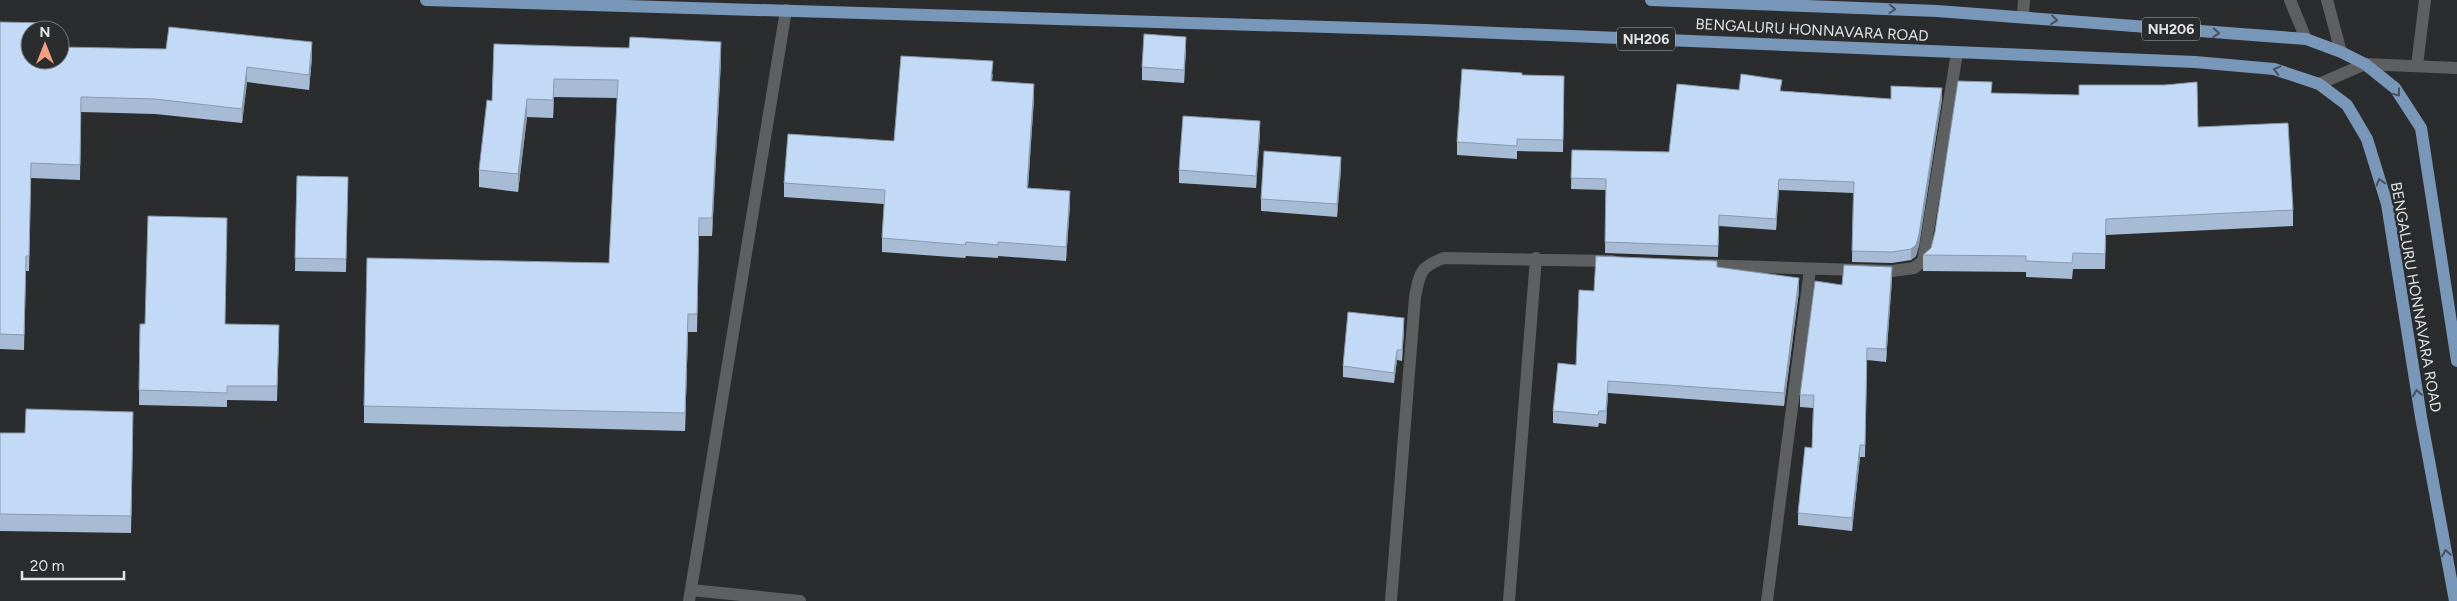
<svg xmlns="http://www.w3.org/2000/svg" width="2457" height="601" viewBox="0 0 2457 601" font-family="Figtree,sans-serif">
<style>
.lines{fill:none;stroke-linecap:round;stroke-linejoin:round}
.minor{stroke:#5d5f61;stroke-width:12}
.secondary{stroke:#5d5f61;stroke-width:12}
.primary{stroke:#7997b9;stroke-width:12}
.wall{fill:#a8bbd4}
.shaded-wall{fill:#8899ac}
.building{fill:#c3daf6;stroke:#8899ac}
.oneway{stroke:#46515f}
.labels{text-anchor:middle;stroke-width:5;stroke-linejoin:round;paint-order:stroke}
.shield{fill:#2a2c2e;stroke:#acaeb0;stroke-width:1}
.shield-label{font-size:14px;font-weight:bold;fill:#e4e5e7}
.street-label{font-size:15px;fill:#e4e5e7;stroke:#2a2c2e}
</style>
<rect width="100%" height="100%" fill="#2a2c2e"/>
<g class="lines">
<path class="minor" d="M2290,0l16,39
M2327,0l14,52
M2023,17l1,-17
M2417,66l8,-66
M1702,265l190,6 22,-3 9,-7 34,-208
M691,590l109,11
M689,601l97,-591
M1391,601l24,-304c5,-25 5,-30 29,-39l168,3
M1509,601l27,-343
M1767,601l43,-332"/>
<path class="secondary" d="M2319,84l46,-20 92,4"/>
<path class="primary" d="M426,0l1000,30 769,32 79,7 45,15 28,21 20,34 20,65 34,213 34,184
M1651,0l286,11 369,28 35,13 24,12 30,24 26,40 36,233"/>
</g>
<path class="wall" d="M0,22l30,38 282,-3 -3,33 -62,-8 -5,41 -87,-9 -74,-2 -1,68 -49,-2 -2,93h-3l-2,79 -24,-1z
M494,44l227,16 -9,176h-13l-2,96h-9l-3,99 -321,-8v-17l245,-143 8,-165 -63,-1 -1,21 -26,-1 -9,75 -39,-5v-17l13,-69z
M1186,49l-2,34 -42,-3v-13z
M993,74l-1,7 42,17 -6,90 42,16 -4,57 -68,-5v2l-32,-2 -1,2 -83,-6v-14l2,-34 -100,-7v-14l110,-42z
M1522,75l42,1 -1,76 -46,-1v8l-60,-4v-13z
M1739,90l43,1 109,8h51l-23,146 -3,11 -5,4 -19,3 -40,-1 1,-69 -74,-3 -3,40 -57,-4 -1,31 -113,-4 1,-63 -35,-1 1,-39 97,2z
M1992,93l206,34 95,83v16l-187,9 -1,34h-32l-1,10 -46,-2v-5l-103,-1v-16l8,-7z
M1260,133l-4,55 -77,-5v-13z
M1341,169l-4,48 -76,-6v-12z
M297,176l51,1 -2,95 -51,-1z
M1717,267l82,24 -15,115 -176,-13 -2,31 -7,-1 -1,4 -45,-4v-12l23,-46 18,-74z
M1892,279l-6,83 -19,-2 -2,97h-5l-8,74 -54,-6v-12l14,-65 1,-40 -13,-1v-12l42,-110z
M140,324h86l53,16 -2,61 -50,-1v7l-88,-2z
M1404,329l-2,32 -5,-1 -3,23 -51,-6v-11z
M133,429l-2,104 -131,-2v-98h25z"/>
<path class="shaded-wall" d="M1186,37v12l-2,34v-13z
M312,42v15l-3,33v-15z
M721,42v18l-9,176v-18z
M247,67v15l-5,41v-14z
M554,79v18l-1,21v-18z
M1034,84v14l-7,103v-13z
M1942,88v11l-23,146 -3,11 -5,4v-11z
M527,99v18l-9,75v-18z
M1260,121v12l-4,55v-12z
M1341,157v12l-4,48v-13z
M1779,179v11l-3,40v-11z
M1070,191v13l-4,57v-14z
M1892,267v12l-6,83v-13z
M1799,278v13l-15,115v-13z
M688,314v18l-3,99v-18z
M1404,318v11l-2,32v-11z
M1397,350v10l-3,23v-10z
M1608,381v12l-2,31v-13z
M1860,445v12l-8,74v-13z"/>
<path class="building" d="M0,22l48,1v7h-18v30h30v-13l106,2 3,-22 143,15 -3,33 -62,-8 -5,42 -87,-10 -74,-2 -1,68 -49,-2 -2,93h-3l-2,79 -24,-1z
M1144,34l42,3 -2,33 -42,-3z
M630,37l91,5 -9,176h-13l-2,96h-9l-3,99 -321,-7 3,-148 242,5 9,-183 -64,-1 -1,21 -26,-1 -9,75 -39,-4 8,-70 5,1 2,-57 135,4z
M901,56l92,5 -2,20 43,3 -7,104 43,3 -4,56 -68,-5v3l-32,-3 -1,3 -83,-7 3,-48 -101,-7 4,-49 106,7z
M1462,69l60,4v2l42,1 -1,64 -46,-1v7l-60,-4z
M1741,74l41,6 -2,11 111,8v-13l51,2 -23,146 -3,11 -5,4 -19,3 -40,-1 2,-69 -75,-3 -3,40 -57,-4 -1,31 -113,-4 1,-63 -35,-1 1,-28 97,2 8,-68 62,6z
M1958,81l34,1 -1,11 88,2v-10h86l32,-3 1,45 90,-4 5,87 -187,9 -1,35 -32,-1 -1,10 -46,-2v-5l-103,-1 8,-7 4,-16z
M1183,116l77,5 -4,55 -77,-6z
M1264,151l77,6 -4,47 -76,-5z
M297,176l51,1 -2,82 -51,-1z
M148,216l79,2 -2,106 54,1 -2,61h-50v7l-88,-3 1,-66h5z
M1596,256l121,5v6l82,11 -15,115 -176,-12 -2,30h-7l-1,4 -45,-4 5,-48 18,2 3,-75 15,1z
M1844,265l48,2 -6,82 -19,-1 -2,97h-5l-8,73 -54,-5 7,-66 7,1 2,-53h-14l15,-114 27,4z
M1348,312l56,6 -2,32h-5l-3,23 -51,-7z
M26,409l107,3 -2,104 -131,-2v-81h25z"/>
<defs><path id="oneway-chevron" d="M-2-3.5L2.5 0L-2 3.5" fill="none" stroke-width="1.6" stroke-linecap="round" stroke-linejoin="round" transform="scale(1.25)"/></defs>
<g class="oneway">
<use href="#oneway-chevron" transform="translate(1892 9) rotate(2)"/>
<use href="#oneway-chevron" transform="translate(2054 20) rotate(6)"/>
<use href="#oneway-chevron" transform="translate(2216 33) rotate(4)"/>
<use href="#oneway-chevron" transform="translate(2277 70) rotate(-165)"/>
<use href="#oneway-chevron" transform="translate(2397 93) rotate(53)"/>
<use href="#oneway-chevron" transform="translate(2380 182) rotate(-107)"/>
<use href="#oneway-chevron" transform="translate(2417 393) rotate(-99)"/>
<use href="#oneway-chevron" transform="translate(2446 553) rotate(-100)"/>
</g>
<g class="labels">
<g class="shield">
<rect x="2142" y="17.5" width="58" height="23" rx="4"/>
<rect x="1617" y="27.5" width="58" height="23" rx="4"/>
</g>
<g class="shield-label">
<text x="2171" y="34">NH206</text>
<text x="1646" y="44">NH206</text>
</g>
<g class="street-label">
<text transform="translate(1812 30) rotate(3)" y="5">BENGALURU HONNAVARA ROAD</text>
<text transform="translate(2416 297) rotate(80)" y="5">BENGALURU HONNAVARA ROAD</text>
</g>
</g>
<g transform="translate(45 45)"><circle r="24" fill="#2a2c2e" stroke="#747678"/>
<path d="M0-4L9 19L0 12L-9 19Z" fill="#f2a07f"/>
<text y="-8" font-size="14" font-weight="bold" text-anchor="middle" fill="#e4e5e7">N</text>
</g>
<path d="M22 571v8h102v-8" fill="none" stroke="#e4e5e7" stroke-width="2.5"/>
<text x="30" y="571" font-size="15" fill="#e4e5e7" stroke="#2a2c2e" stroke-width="4" paint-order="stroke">20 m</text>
</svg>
